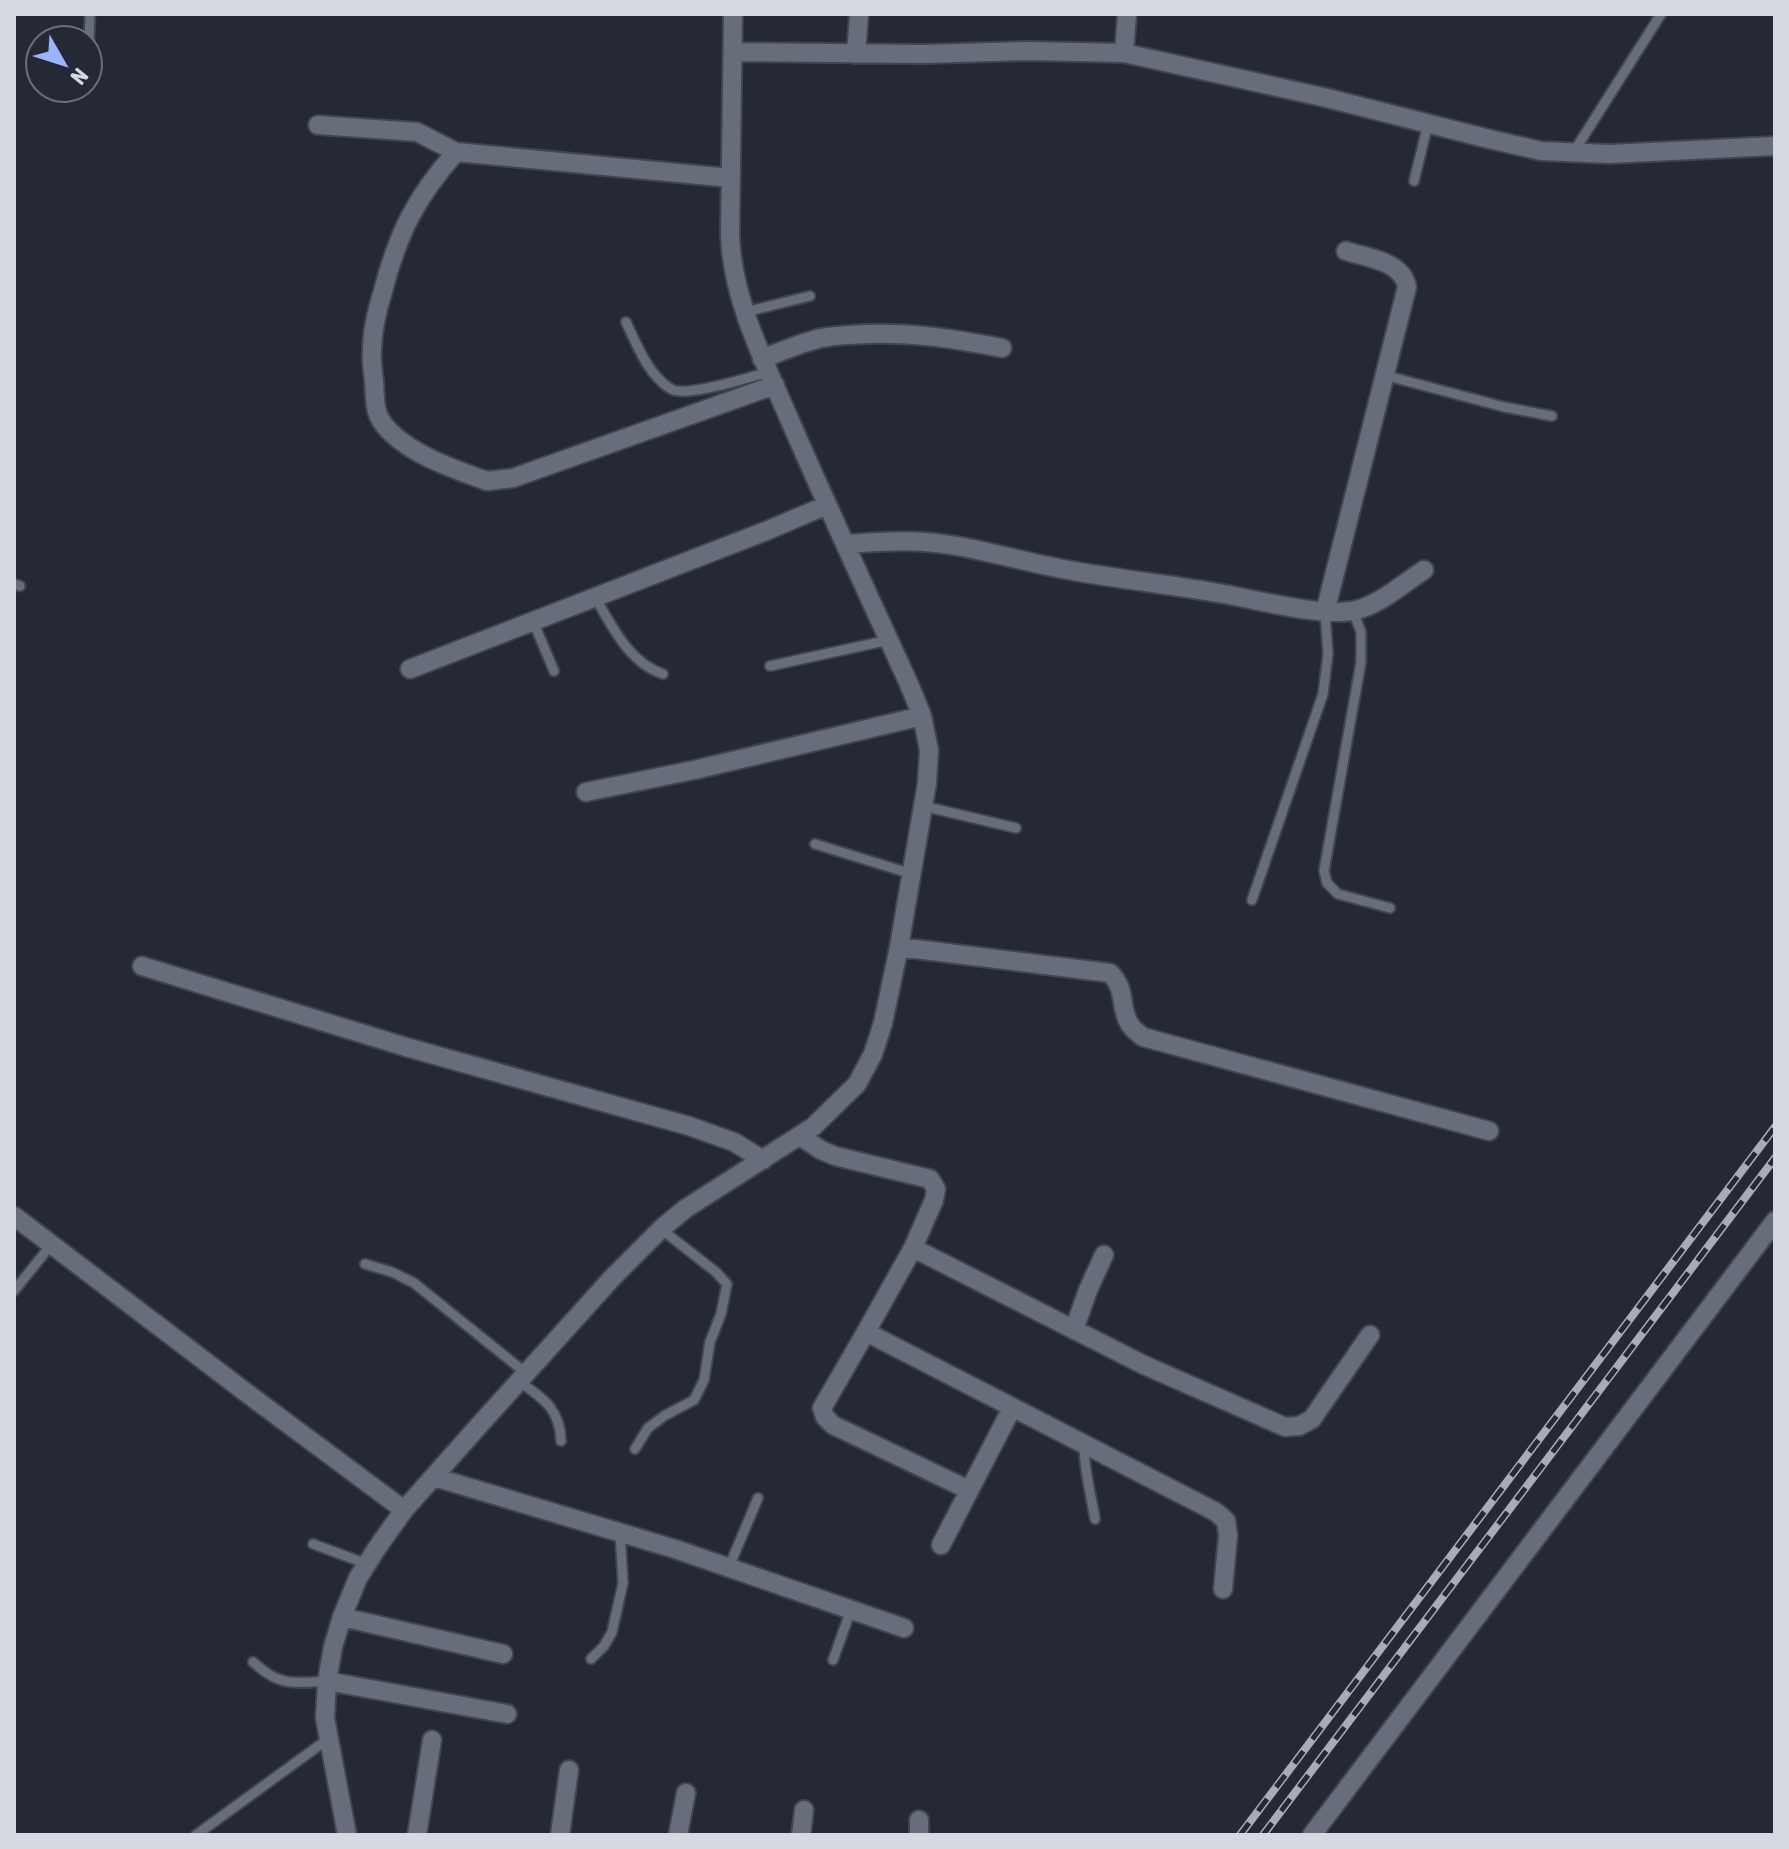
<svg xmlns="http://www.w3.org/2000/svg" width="1789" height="1849" viewBox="0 0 1789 1849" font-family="'Asap Condensed',sans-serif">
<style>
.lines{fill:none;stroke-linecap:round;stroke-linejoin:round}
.service-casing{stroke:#41454f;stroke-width:13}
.minor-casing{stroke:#41454f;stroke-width:22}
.service{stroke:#676d7b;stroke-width:9}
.minor{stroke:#676d7b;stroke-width:18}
.rail-casing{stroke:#a8acb5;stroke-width:8}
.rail{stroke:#242935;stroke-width:5;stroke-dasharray:15;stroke-linecap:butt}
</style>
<rect width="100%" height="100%" fill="#242935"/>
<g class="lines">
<defs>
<path id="service" d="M89,40l1,-26
M1573,153l88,-139
M1414,181l14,-57
M745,312l65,-16
M626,322c11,23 22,53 45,67 15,9 79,-12 98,-17
M1384,375l120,32 48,9
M14,584l6,2
M595,597c17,29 34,66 68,77
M1353,611l8,21v30l-37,209 3,12 11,11 52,14
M533,621l21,50
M770,666l119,-26
M923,806l93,22
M815,844l97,30
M1252,900l71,-206 5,-40 -3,-42
M365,1264l27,8 22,11 113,91
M14,1291l37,-46
M520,1382c24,17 40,27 41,59
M1084,1445c0,26 7,49 11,74
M635,1449l13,-21 16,-12 30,-16 10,-20 6,-38 11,-28 6,-30 -11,-12 -55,-43
M313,1544l54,20
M729,1567l29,-69
M591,1659l13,-13 8,-14 11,-49 -3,-51
M833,1660l18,-50
M253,1662c27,25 40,21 74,19
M196,1835l132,-96"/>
<path id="minor" d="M733,52l189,2 107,-3 95,2 203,45 162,41 52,12 68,3 166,-8
M1124,53l3,-39
M856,54l3,-40
M318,125l99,7 39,20
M731,178l-275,-26c-40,45 -58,81 -73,139 -6,19 -11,39 -11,60 -1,10 1,20 2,30 1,14 0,30 8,41 21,30 71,47 105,59l26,-3 262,-93
M762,359c20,-8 39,-16 59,-21 14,-3 30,-3 44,-4 47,-2 91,5 137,14
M846,544c27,-2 53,-4 79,-2 51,4 99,21 149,29 50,9 100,14 150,23 34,6 101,24 132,16 23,-5 48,-27 68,-40
M1325,612l82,-325c-5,-26 -39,-29 -61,-36
M410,669l356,-138 61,-26
M586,792l108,-22 228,-54
M899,947l211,26c17,17 9,32 19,50 3,6 9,10 14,14l346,94
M142,966l264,81 283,79 45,16 29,18
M800,1136l21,14 14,6 95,23 6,10 -2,11 -21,48 -47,84 350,180 10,9 2,14 -5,54
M14,1216l234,178 156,116
M913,1248l231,117 141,62 14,-1 13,-7 58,-84
M1074,1330l14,-40 16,-35
M866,1332l-44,76 3,9 8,8 136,65
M434,1477l241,72 229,79
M941,1545l71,-137
M342,1617l161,37
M327,1681l180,33
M919,1820v15
M347,1835l-22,-117 2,-37 6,-34 9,-30 16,-39 19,-30 27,-38 79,-89 130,-144 48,-48 24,-20 128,-82 44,-43 16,-30 10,-31 16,-76 28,-164 2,-33 -7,-34 -13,-32c-40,-87 -80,-174 -118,-261 -26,-61 -59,-122 -61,-189l3,-220
M417,1835l15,-95
M560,1835l9,-65
M678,1835l8,-42
M801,1835l3,-25
M1312,1835l463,-614"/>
</defs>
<use href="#service" class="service-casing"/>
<use href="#minor" class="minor-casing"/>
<use href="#service" class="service"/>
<use href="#minor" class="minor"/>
<defs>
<path id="rail" d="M1240,1835l535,-708
M1263,1835l512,-677"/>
</defs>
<use href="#rail" class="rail-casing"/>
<use href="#rail" class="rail"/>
</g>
<rect width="1789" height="1849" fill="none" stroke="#d6d9e1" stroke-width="32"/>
<g transform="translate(64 64) rotate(129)"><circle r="38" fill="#242935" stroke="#6b6f7a" stroke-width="2"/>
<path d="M0-6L14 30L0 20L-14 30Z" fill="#9ab5fd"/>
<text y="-12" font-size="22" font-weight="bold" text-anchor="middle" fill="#d6d9e1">N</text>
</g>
</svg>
